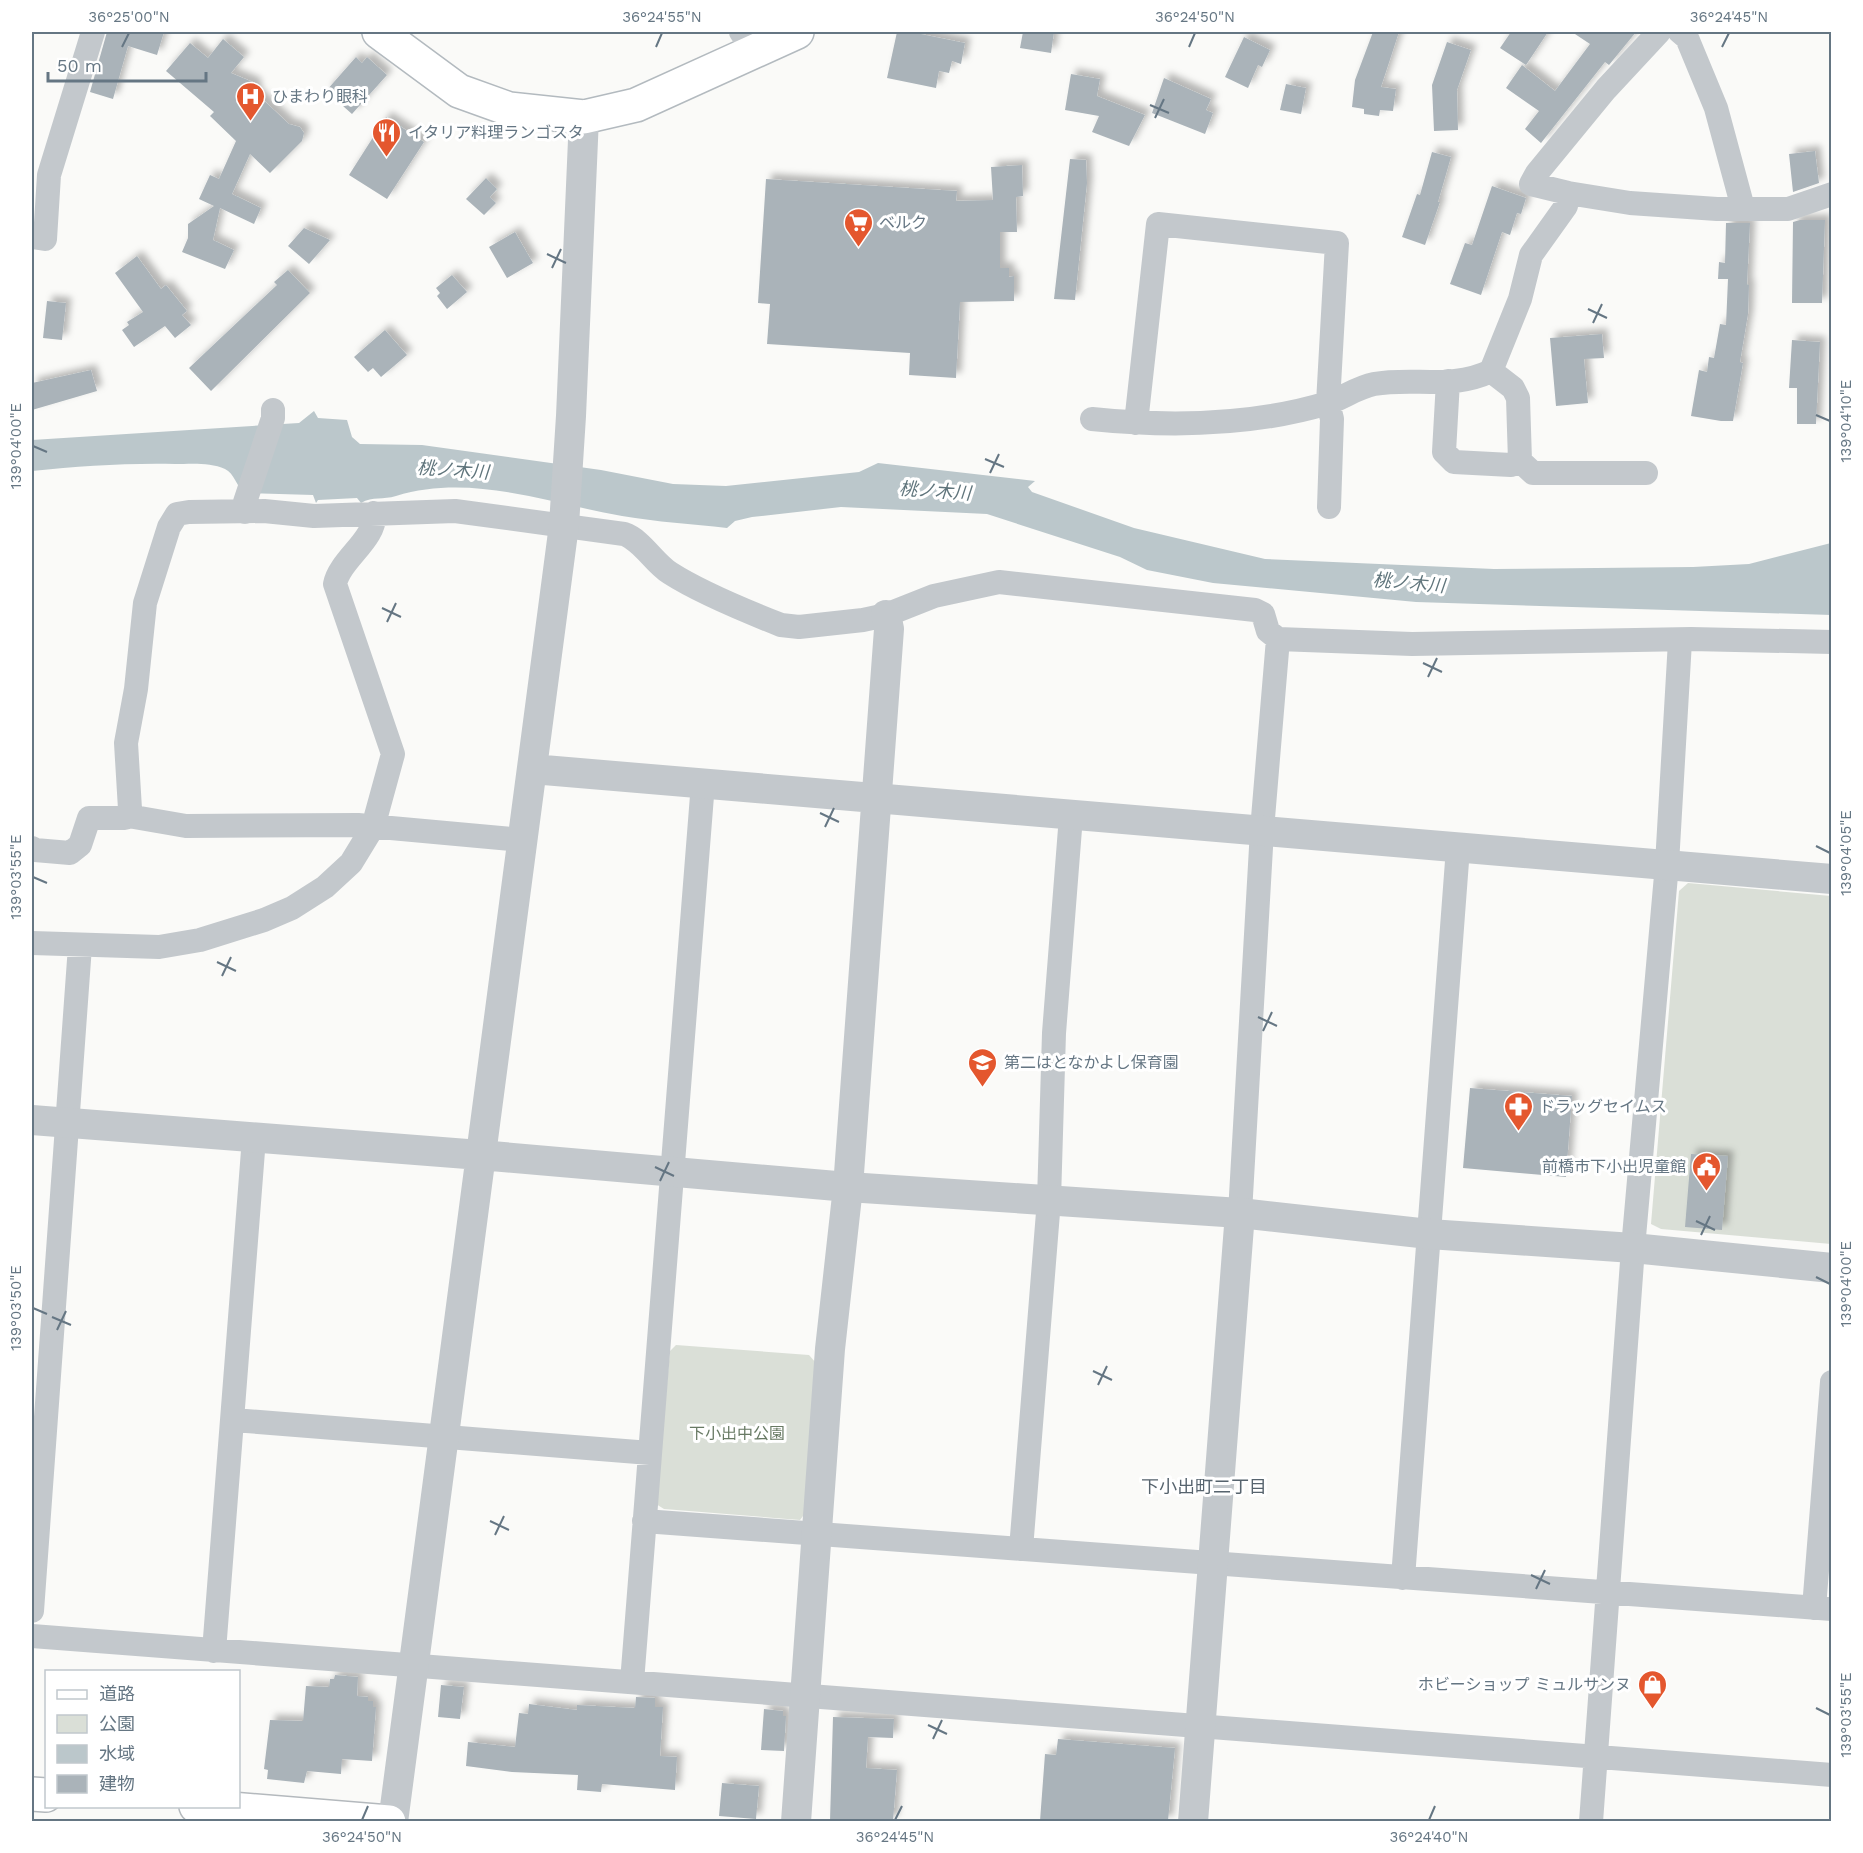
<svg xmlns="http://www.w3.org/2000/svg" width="1863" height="1853" viewBox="0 0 1863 1853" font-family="'Work Sans','Noto Sans JP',sans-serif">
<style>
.green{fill:#dadfd7}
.water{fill:#bbc7cb}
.building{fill:#aab3b9;filter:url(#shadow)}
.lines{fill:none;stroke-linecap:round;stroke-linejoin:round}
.secondary-casing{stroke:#b3babf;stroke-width:36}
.trunk-casing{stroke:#b4b9bd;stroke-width:36}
.minor{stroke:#c3c8cc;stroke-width:24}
.tertiary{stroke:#c3c8cc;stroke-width:30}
.secondary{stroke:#fff;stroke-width:33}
.trunk{stroke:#fff;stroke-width:33}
.ticks{fill:none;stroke:#657683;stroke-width:2}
.labels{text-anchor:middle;stroke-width:6;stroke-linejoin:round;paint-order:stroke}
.poi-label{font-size:16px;fill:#657683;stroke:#fff;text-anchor:start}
.park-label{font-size:16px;fill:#687a64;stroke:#fff}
.water-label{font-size:18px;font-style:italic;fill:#60757c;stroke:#fff}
.neighbourhood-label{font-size:18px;fill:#57646e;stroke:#fff}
.neatline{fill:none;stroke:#657683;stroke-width:2}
.ticks-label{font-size:15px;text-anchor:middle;fill:#657683}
</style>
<defs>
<filter id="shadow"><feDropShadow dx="5.5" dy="-5.5" stdDeviation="3" flood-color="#0004"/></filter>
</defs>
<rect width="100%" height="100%" fill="#fafaf8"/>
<path class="green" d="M1688,883l143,13v348l-170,-15 -10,-5 28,-333z
M676,1345l133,10 7,8 -10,149 -6,8 -136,-11 -8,-5 14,-153z"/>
<path class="water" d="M314,411l4,7 29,2 5,17 8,7 62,1 179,25 72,14 53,2 133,-14 19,-9 157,18 -7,6 4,5 102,36 131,31 229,10 199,-2 56,-3 82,-21v72l-415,-13 -203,-19 -66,-13 -27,-13 -133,-43 -146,-7 -89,10 -17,4 -8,7c-35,-4 -70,-6 -105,-12 -75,-13 -150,-43 -226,-20 -13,4 -23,0 -35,7l-4,-5 -39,2 -2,3 -3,-8 -69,-2c-7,-6 -10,-20 -19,-24 -15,-7 -35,-5 -50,-5 -49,-1 -95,2 -143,7v-31l267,-17z"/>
<path class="building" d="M107,32h57l-7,23 -29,-9 -15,53 -23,-7z
M897,32h14l54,11 -4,21 -9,-3 -3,12 -10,-2 -3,17 -49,-10z
M1023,32h31l-3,21 -31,-5z
M1373,32h26l-18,55 15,2 -3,22 -13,-1 -1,6 -15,-2v-5l-12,-2 3,-27z
M1511,32h37l-22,33 -26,-17z
M1572,32h64l-27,33 -4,-3 -64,81 -16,-14 14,-18 -33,-23 16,-23 33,26 35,-47z
M1244,37l26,13 -8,17 -4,-2 -10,23 -23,-11z
M223,39l21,18 -13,16 24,10 2,11 32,30 11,3 4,6 -2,8 -32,32 -20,-19 -18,40 29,14 -7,16 -34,-16 -7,32 21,10 -9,19 -43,-17 6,-14v-14l26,-18 -15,-7 11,-24 9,4 17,-38 -26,-25 4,-4 -48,-41 24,-28 18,15z
M1447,42l24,8 -14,40 1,40 -24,1 -2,-46z
M356,57l6,6 5,-6 20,18 -35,39 -26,-23z
M1071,74l29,5 -3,17 48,19 -16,31 -37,-14 7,-16 -34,-6z
M1164,78l47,21 -5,11 7,3 -8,21 -53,-21z
M1286,84l20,4 -5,26 -21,-4z
M386,117l38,25 -37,57 -38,-24z
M1815,151l4,32 -26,9 -4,-38z
M1432,152l19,5 -13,45h2l-15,43 -23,-8 15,-43 3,1z
M1070,159l16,1 1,23 -12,117 -21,-1z
M1022,165l1,31 -7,1 1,35h-17v36h9v9l5,-1v25l-54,1 -4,76 -47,-3 1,-22 -143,-9 3,-40 -12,-1 8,-124 191,12 -1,10 37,-1 -2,-33z
M486,178l11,11 -7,8 6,6 -12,12 -18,-16z
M1492,186l34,12 -5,16 -4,-1 -7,22 -8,-3 -21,63 -31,-11 15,-41 7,2z
M1800,220h25l-3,83h-30l1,-81z
M1726,223h24l-3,62h2l-1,29 -8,48 3,1 -10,58h-12l-30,-5 8,-46 8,2 2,-15 5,1 6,-34 6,1 2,-46h-10l1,-17 6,1z
M304,228l26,12 -21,24 -21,-18z
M515,232l18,31 -26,15 -18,-31z
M137,256l24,33 5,-4 21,26 -5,4 9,10 -16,13 -10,-12 -31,21 -12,-17 7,-5 -2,-3 16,-10 -28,-39z
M288,270l22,23 -99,98 -22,-23 88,-83 -3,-3z
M452,275l15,17 -20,17 -10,-13 3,-3 -4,-5z
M47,301l19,2 -4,37 -19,-2z
M385,330l22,25 -26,22 -8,-9 -5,4 -14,-15z
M1602,334l2,24 -20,1 4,44 -32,3 -6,-68z
M1792,340l28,2 -4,82h-19v-36h-8z
M91,370l6,21 -65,19v-27z
M1470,1088l102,8 -6,81 -103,-9z
M1691,1154l37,2 -6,74 -37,-3z
M335,1675l23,2 -1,19 11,1v4h5v6h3l-4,54 -30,-2 -1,15 -34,-3 -3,12 -37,-4 1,-9 -4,-1 6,-49 33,1 3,-35 23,1 1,-8h4z
M441,1685l23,2 -4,32 -22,-2z
M636,1697l19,1v9h8l-3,49 17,1 -2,33 -73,-6 -1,8 -24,-2 1,-15 -66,-3 -46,-6 2,-24 47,5 4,-34 9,1 1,-10 48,6v-5l58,3z
M764,1709l19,2v5h3l-2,35 -23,-1z
M833,1717l61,2 -1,19 -25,-1 -2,31 31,2 -4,51h-63z
M1058,1739l117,9 -7,73h-128l5,-67 11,1z
M722,1783l37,3 -3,33 -37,-3z"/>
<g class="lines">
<defs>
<path id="secondary" d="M379,32l80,59 50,18 75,8 52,-12 161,-73"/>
<path id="trunk" d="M32,1794l14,1
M196,1806l193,16"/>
</defs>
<use href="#secondary" class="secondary-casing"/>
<use href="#trunk" class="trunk-casing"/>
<path class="minor" d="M741,32l13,19
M1659,32l-53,57 -69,84 -6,11 37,9 62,10 87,6h71l44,-15
M1680,32l7,6 29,70 27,100
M32,237l13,2 4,-64 44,-143
M1491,371l22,17 5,10 2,63 13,12h113
M1448,381l-4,71 10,10 57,3 9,-4
M1092,419c79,8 160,7 236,-16 15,-5 30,-16 46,-19 40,-7 78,6 117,-13l29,-72 11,-44 35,-49 2,-13
M1136,423l22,-199 179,19 -9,160 4,16 -3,88
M245,512v-10l28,-84v-8
M522,840l-164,-15 -172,1 -52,-9 -4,-8 -4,-66 10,-54 9,-86 24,-76 8,-13 12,-2 75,-1 50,5 141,-5 169,23c18,6 29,28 46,39 28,18 78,39 111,52l18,2 64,-7 23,-5 48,-19 65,-14 256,28 8,4 5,17 10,8 134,5 279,-5 141,3
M32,848l3,2 35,3 10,-8 9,-27h36l6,-5
M32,943l127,4 41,-7 64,-20 28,-12 33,-21 26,-24 22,-36 20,-73 -58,-170c5,-25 42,-45 39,-71
M1240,1213l22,-383 16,-191
M233,1420l417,33
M644,1521l1188,88
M1021,1549l28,-349 5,-167 17,-217
M1403,1578l55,-730
M1814,1608l18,-226
M32,1611l48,-665
M32,1636l1800,139
M214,1651l40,-513
M632,1682l71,-899
M1591,1822l42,-574 34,-384 13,-223"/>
<path class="tertiary" d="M532,769l1300,110
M32,1120l448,35 368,32 392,26 189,21 204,14 199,20
M393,1822l171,-1297 7,-109 13,-299
M796,1822l34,-473 18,-162 41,-558 -3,-14
M1193,1822l47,-609"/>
<use href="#secondary" class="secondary"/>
<use href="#trunk" class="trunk"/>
</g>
<path class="ticks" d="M122,47l7,-14M656,47l6,-14M1189,47l6,-14M1722,47l7,-14M1150,105l19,8M1155,118l9,-19M547,254l19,9M552,268l9,-19M1588,309l19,9M1593,323l9,-19M1816,415l14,6M33,446l14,6M985,459l19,8M990,473l9,-19M382,608l19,9M387,622l9,-19M1423,663l19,9M1428,677l9,-19M820,813l19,9M825,827l9,-19M1816,846l14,7M33,877l14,6M217,962l19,9M222,976l9,-19M1258,1017l19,9M1263,1031l9,-19M655,1167l19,9M660,1181l9,-19M1696,1221l19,9M1701,1235l9,-19M1816,1277l14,7M33,1308l14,6M52,1317l19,8M57,1330l9,-19M1093,1371l19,9M1098,1385l9,-19M490,1521l19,9M495,1535l9,-19M1531,1575l19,9M1536,1589l9,-19M1816,1708l14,7M928,1725l19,9M933,1739l9,-19M362,1820l6,-14M895,1820l7,-14M1429,1820l6,-14"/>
<defs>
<symbol id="hospital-pin" viewBox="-11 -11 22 30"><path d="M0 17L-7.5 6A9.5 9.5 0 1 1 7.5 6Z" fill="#e4572e" stroke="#fff"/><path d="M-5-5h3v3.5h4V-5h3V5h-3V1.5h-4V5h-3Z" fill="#fff"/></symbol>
<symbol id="restaurant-pin" viewBox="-11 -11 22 30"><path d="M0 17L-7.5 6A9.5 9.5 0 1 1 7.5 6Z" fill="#e4572e" stroke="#fff"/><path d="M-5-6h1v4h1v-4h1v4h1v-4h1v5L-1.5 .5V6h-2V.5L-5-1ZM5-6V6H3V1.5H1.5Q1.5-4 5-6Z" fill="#fff"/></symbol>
<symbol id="supermarket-pin" viewBox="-11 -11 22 30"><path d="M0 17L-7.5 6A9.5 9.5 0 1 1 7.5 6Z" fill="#e4572e" stroke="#fff"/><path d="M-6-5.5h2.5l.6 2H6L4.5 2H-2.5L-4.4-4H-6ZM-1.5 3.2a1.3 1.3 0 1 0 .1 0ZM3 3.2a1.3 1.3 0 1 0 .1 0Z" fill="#fff"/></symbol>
<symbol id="school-pin" viewBox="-11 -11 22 30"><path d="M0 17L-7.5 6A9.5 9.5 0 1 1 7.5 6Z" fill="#e4572e" stroke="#fff"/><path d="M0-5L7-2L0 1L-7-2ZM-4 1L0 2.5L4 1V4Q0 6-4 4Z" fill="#fff"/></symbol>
<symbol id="pharmacy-pin" viewBox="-11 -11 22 30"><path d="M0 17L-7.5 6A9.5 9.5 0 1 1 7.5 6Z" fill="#e4572e" stroke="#fff"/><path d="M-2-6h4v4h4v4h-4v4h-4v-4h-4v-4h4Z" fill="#fff"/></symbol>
<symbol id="civic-pin" viewBox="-11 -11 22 30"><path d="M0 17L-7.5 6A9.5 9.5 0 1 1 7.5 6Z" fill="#e4572e" stroke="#fff"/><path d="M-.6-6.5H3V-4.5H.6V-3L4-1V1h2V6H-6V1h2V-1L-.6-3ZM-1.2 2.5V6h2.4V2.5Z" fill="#fff"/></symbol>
<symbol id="shop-pin" viewBox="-11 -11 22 30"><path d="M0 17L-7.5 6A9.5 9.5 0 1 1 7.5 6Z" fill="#e4572e" stroke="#fff"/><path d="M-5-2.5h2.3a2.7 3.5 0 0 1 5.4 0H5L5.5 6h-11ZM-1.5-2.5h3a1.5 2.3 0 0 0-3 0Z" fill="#fff"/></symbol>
</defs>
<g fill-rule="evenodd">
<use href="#hospital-pin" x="234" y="80" width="33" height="45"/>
<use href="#restaurant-pin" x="370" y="116" width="33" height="45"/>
<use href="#supermarket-pin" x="842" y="206" width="33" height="45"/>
<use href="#school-pin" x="966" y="1046" width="33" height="45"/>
<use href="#pharmacy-pin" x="1502" y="1090" width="33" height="45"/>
<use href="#civic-pin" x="1690" y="1150" width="33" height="45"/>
<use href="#shop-pin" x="1636" y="1668" width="33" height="45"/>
</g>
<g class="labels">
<g class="poi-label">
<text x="272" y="102">ひまわり眼科</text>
<text x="408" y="138">イタリア料理ランゴスタ</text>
<text x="879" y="228">ベルク</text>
<text x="1004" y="1068">第二はとなかよし保育園</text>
<text x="1539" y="1112">ドラッグセイムス</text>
<text x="1686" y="1172" text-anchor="end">前橋市下小出児童館</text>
<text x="1631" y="1690" text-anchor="end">ホビーショップ ミュルサンヌ</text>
</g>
<g class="park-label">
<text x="737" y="1439">下小出中公園</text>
</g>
<g class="water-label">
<text transform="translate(453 470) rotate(4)" y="6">桃ノ木川</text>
<text transform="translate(935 491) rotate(4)" y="6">桃ノ木川</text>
<text transform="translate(1409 583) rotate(5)" y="6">桃ノ木川</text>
</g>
<g class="neighbourhood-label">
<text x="1204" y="1493">下小出町二丁目</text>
</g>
</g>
<rect width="1863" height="1853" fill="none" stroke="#ffffff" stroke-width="66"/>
<rect x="45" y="1670" width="195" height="138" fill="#ffffff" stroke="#c1c8cd" stroke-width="1.5"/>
<rect x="57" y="1690" width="30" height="9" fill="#ffffff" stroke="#c1c8cd" stroke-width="1.5"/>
<text x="99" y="1700" font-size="18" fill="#657683">道路</text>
<rect x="57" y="1715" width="30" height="18" fill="#dadfd7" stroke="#c1c8cd" stroke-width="1.5"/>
<text x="99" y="1730" font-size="18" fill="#657683">公園</text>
<rect x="57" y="1745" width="30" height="18" fill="#bbc7cb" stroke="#c1c8cd" stroke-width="1.5"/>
<text x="99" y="1760" font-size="18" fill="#657683">水域</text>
<rect x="57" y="1775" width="30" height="18" fill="#aab3b9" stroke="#c1c8cd" stroke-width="1.5"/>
<text x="99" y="1790" font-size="18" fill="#657683">建物</text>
<path d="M48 72v9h158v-9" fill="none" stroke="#657683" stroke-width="3"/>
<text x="57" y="72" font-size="18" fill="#657683" stroke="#ffffff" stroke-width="4.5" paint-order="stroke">50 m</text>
<rect x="33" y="33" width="1797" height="1787" class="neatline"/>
<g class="ticks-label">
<text x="129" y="22">36°25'00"N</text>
<text x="662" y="22">36°24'55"N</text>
<text x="1195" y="22">36°24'50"N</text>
<text x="1729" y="22">36°24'45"N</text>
<text transform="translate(1846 421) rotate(-90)" y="5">139°04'10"E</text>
<text transform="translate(16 446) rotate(-90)" y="5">139°04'00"E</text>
<text transform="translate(1846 853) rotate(-90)" y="5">139°04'05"E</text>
<text transform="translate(16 877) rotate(-90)" y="5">139°03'55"E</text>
<text transform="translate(1846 1284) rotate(-90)" y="5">139°04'00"E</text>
<text transform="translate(16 1308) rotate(-90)" y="5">139°03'50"E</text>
<text transform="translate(1846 1715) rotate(-90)" y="5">139°03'55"E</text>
<text x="362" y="1842">36°24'50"N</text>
<text x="895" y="1842">36°24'45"N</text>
<text x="1429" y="1842">36°24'40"N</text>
</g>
</svg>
